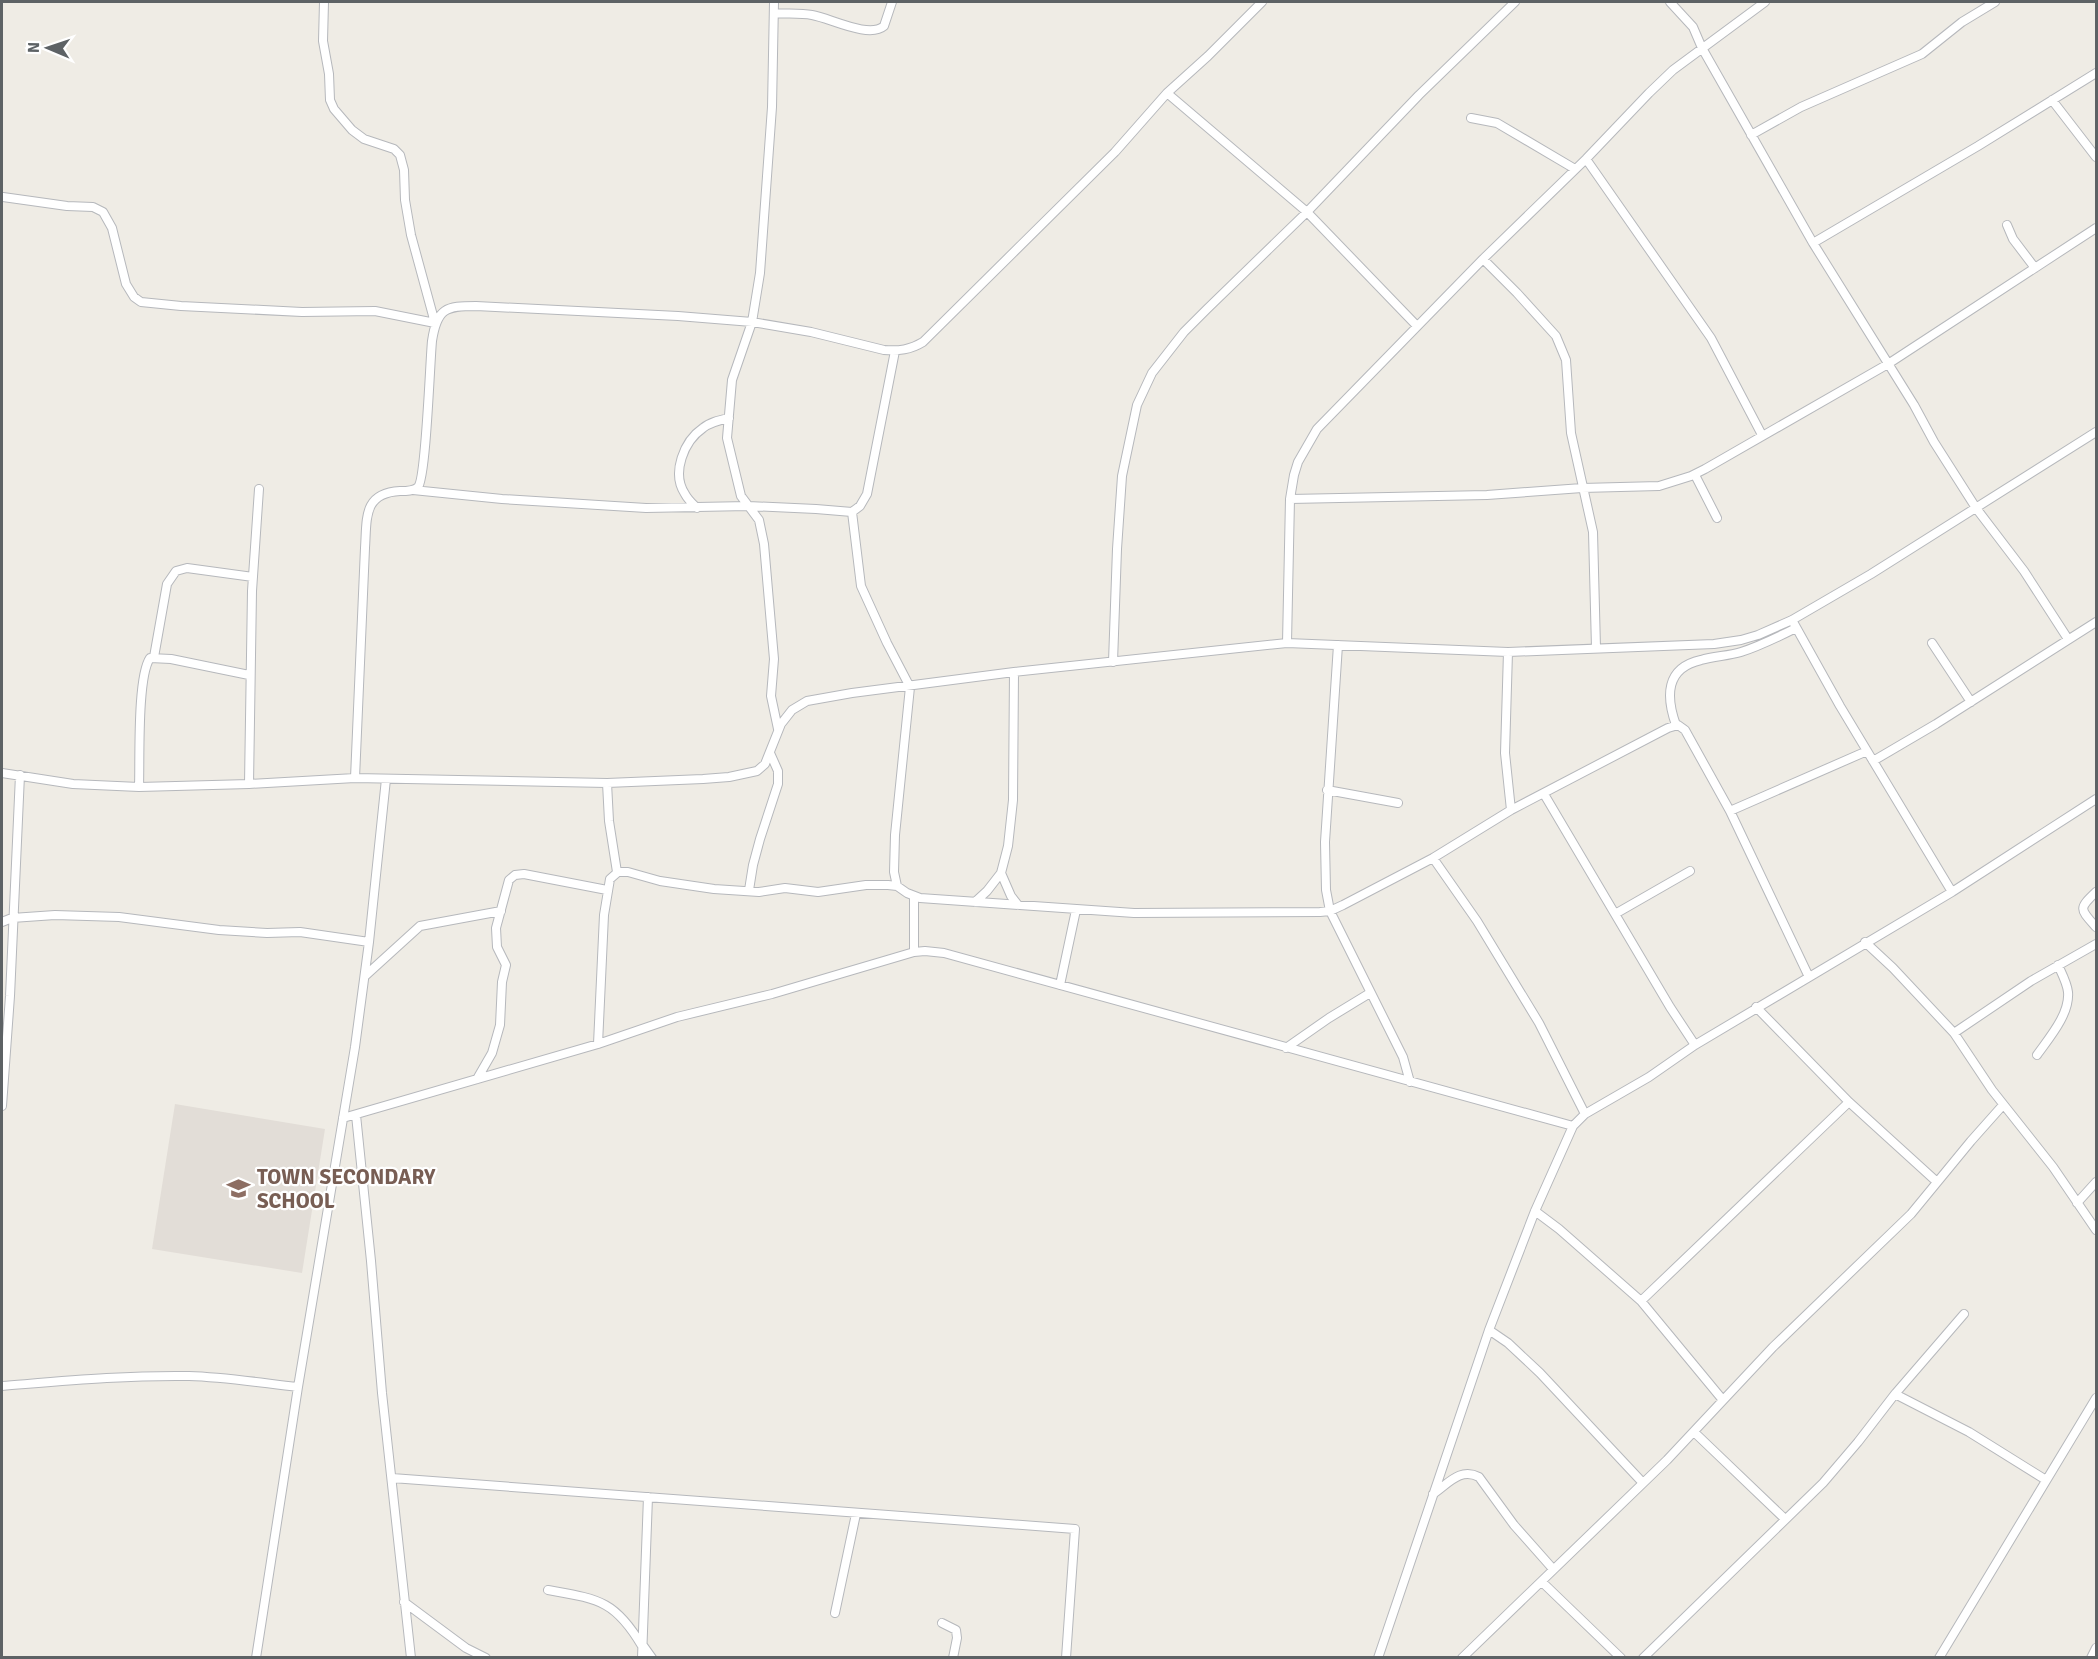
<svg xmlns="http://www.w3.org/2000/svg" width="2098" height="1659" viewBox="0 0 2098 1659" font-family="Signika,sans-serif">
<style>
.education{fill:#e2ddd7}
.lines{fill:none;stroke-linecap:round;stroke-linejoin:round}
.minor-casing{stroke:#b6b8bc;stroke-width:10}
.minor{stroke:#fff;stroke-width:8}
.labels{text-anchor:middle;stroke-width:4.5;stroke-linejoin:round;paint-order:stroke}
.education-label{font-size:21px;font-weight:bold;fill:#785e54;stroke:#fff;text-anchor:start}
</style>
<rect width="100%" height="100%" fill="#efece5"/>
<path class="education" d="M175,1104l150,25 -23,144 -150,-24z"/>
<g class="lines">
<defs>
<path id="minor" d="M774,2l-2,105 -12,166 -8,49 -20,58 -5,58 14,58 18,24 5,24 10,115 -3,37 7,33
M1670,2l23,25 9,21 111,195 101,162 20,37 42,66 48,63 44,68
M774,13c13,1 26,0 38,2 18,3 57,24 72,11l8,-24
M1167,93l140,119 110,114
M2052,100l44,57
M1471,118l26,5 78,46
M1751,135l50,-28 121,-53 40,-32 33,-20
M1586,159l125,179 51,97
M3,197l64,9 26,1 10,5 9,16 14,56 8,13 7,5 40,4 121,6 73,-1 60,12 -24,-88 -6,-35 -1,-30 -4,-15 -6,-6 -30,-10 -12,-9 -18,-21 -4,-9 -1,-26 -6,-33 1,-39
M2007,225l6,14 22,29
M1813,243l165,-97 118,-73
M1483,259l34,34 39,43 10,24 5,73 22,99 3,116
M1695,475l22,43
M413,490l89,9 144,9 102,-2 68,3 36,3 8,-6 7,-12 28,-143
M1290,499l197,-4 95,-7 77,-2 32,-10 14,-7 183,-105 208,-136
M697,508c-4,-4 -9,-8 -12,-14 -14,-21 -1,-53 18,-66 7,-6 17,-8 26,-10
M852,512l9,74 26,57 23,44 -15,148 -1,37 3,14
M1792,620l48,86 112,186
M1287,643l3,-144 4,-24 4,-13 19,-33 166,-170 103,-100 63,-66 24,-23 92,-68
M1932,643l39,59
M1338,645l-13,197 1,48 4,21 73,146 7,25
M1508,652l-3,101 6,57
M154,657l13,-73 9,-13 11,-3 66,9
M1113,662l4,-113 5,-73 15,-71 15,-32 32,-41 23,-23 100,-97 112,-117 96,-93
M1676,725c-10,-28 -11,-57 25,-65 13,-4 27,-4 40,-8 19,-6 37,-15 55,-24
M1873,761l63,-37 160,-102
M2,773l71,11 66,3 110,-3 106,-6 252,5 96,-4 26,-2 28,-6 8,-7 16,-40 11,-14 15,-9 45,-8 162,-21 273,-29 221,9 206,-8 27,-4 17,-5 34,-15 79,-46 225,-142
M355,778l10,-230c2,-30 -2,-55 35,-57 6,0 14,0 18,-4 8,-9 12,-126 14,-146 5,-33 14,-35 44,-35l202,10 74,6 59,10 73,18c15,1 26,0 39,-8l192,-190 52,-59 41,-37 54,-54
M607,783l2,38 8,51
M249,784l3,-193 7,-102
M139,787c1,-27 -2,-110 11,-129l21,1 78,16
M1327,790l71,13
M1544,794l126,213 25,38
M1730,811l137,-60
M1433,858l44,63 62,102 46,91
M1001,873l10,23 7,9
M749,890l4,-25 7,-26 18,-55v-13l-8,-18
M2096,892c-18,17 -16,17 0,35
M914,896v56
M975,902l12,-11 14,-18 7,-27 5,-46 1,-128
M1615,914l75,-43
M2,922l10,-4 43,-3 64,2 100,13 48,3 33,-1 69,10
M1865,942l28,26 61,65 38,57 61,77 43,63
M365,976l55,-50 81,-15
M1060,985l16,-75
M1756,1007l93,95 88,80
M1954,1033l77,-52 65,-37
M598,1044l6,-129 6,-36 8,-7h10l32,9 54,8 45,3 26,-4 33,4 48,-7h22l9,1 10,7 13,5 214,15 186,-1 10,-1 13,-6 90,-47 78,-48 157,-82 10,-3 7,5 45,81 79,166
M1286,1048l43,-30 41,-25
M2037,1055c12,-17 33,-41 31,-63 -1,-9 -6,-18 -10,-27
M477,1079l15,-26 8,-28 2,-43 4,-17 -9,-18 -1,-19 13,-48 6,-5 9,-1 83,16
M2,1106l8,-110 10,-221
M356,1115l15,146 11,132 29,265
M343,1118l255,-74 79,-27 95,-23 142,-42 11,-1 19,2 629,173
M2077,1203l19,-21
M1535,1211l24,18 82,72 81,98
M1641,1301l208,-199
M1489,1330l19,13 32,30 103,110
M2,1386c62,-5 124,-11 187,-10 36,1 73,7 109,11
M1895,1394l74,38 77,48
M1694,1432l91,87
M392,1478l683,51 -9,129
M1433,1494c15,-10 27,-27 46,-17l35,48 39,44
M1542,1582l79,76
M548,1590c50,9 67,10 94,56
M404,1602l62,46 20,10
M835,1613l21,-99
M942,1623l14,7 1,8 -4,20
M642,1644l10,14
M256,1658l42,-271 57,-340 14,-105 17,-163
M642,1658l6,-161
M1378,1658l111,-328 46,-119 38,-85 12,-12 64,-37 46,-32 257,-153 144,-93
M1462,1658l205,-198 106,-113 138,-133 60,-73 32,-36
M1643,1658l180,-175 35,-41 37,-48 69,-80
M1939,1658l157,-260
M2091,1658l5,-10"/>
</defs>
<use href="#minor" class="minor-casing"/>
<use href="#minor" class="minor"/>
</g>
<defs>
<symbol id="school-bare" viewBox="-9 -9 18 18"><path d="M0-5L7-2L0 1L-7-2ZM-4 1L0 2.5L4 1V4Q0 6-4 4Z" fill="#8d6e63" stroke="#fff" stroke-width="2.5" paint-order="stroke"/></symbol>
</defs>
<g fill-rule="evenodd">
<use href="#school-bare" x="222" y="1172" width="33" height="33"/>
</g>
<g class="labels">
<g class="education-label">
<text x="257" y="1184">TOWN SECONDARY<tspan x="257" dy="24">SCHOOL</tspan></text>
</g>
</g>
<rect width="2098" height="1659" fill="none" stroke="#5d6265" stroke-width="6"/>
<g transform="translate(48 48) rotate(272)" stroke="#ffffff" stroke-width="4.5" paint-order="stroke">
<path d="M0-4.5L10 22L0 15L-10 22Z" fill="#5d6265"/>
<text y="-9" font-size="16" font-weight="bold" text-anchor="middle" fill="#5d6265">N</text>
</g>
</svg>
